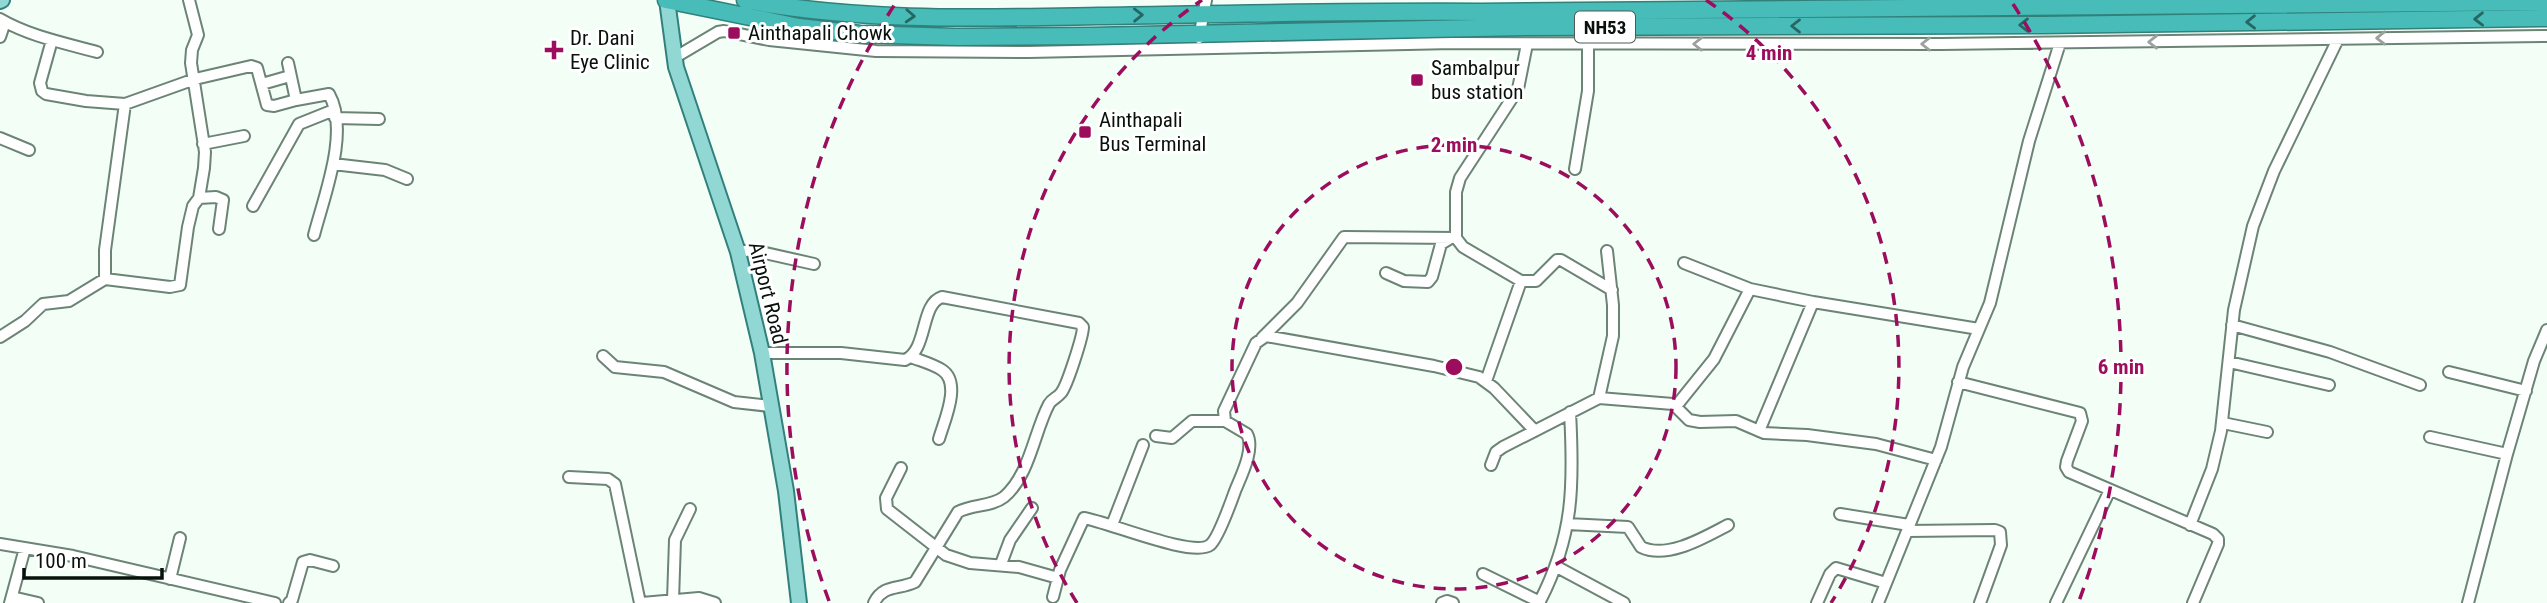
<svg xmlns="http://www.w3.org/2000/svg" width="2547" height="603" viewBox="0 0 2547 603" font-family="'Roboto Condensed',sans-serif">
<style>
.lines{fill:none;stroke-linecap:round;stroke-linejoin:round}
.minor-casing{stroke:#6c8476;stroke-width:14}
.major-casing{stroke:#31807c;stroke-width:18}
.highway-casing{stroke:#31807c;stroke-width:19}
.minor{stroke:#fff;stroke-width:10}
.major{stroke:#91d7d4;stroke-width:14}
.highway{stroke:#47bcb8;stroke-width:16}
.oneway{stroke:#286662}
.oneway2{stroke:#9ca09e}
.ring{fill:none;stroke:#9c0e5d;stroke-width:3.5;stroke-dasharray:12 9}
.poi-dot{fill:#9c0e5d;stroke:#fff;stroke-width:2.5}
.labels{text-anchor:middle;stroke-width:6;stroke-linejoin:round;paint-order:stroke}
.shield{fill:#fff;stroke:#525855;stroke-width:2}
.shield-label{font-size:19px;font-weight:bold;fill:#08110c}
.poi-label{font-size:21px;fill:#08110c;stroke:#fff;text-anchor:start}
.street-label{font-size:21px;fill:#08110c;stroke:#fff}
.centre{fill:#9c0e5d;stroke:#fff;stroke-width:3.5}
.ring-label{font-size:21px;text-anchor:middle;font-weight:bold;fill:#9c0e5d;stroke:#fff;stroke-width:6;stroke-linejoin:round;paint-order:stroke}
</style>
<rect width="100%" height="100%" fill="#f3fef7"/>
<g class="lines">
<defs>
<path id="minor" d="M0,19c29,17 64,24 97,33
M0,37l5,-15
M1199,38l7,-38
M52,40l-12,43 2,8 4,3 40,7 39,3 70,-25 56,-13 6,2 10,37 7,1 22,-6
M1527,44l-9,45 -58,89 -4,14v46l7,9 58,34h15l21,-21h4l51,30
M674,58l44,-26 6,-1 45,9 107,11 153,1 424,-9 488,1 606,-8
M288,63l8,37 33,-6c21,37 -5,102 -15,141
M262,84l28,-8
M335,118l44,1
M0,138l29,12
M203,144l41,-8
M333,164l52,6 22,9
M1575,169l13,-78v-47
M199,198l17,-1 7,3 -4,29
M253,206l46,-82 35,-14
M738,252l14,-2 62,14
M1684,263l66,26 63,13 166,27
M1386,273l18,8 24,1 4,-5 9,-33 8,-5
M105,279v-29l20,-146
M2232,325l98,27 90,33
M0,337l25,-16 18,-17 26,-3 36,-22 65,8 10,-2 8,-58 5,-21 6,-8 5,-30 1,-16 -14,-89 1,-13 6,-15 -9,-35
M1262,338l35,-35 47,-66 112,1
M762,353h79l64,7c23,-10 15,-56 37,-63l137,26 4,4c0,9 -16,59 -22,66 -4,5 -9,6 -12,11 -15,28 -19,71 -45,93 -13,10 -31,7 -46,15l-43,70c-16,8 -32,2 -41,21
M603,356l12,11 49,5 70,30 36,4
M911,357c10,4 22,7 31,13 20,13 2,51 -3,69
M2229,362l100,23
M2449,372l77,19
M1486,381l35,-100
M1958,382l122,31 2,8 -15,40 -1,6 3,5 144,62 5,5v5l-25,59
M1599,398l14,-62v-31l-6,-54
M1677,405l37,-46 36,-70
M2223,423l44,9
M1759,431l54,-129
M1156,436l16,2 20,-17h33
M2430,437l77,17
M1491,465l5,-13 7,-5 96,-49 74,6 16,16 11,2 36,-1 28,12 43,2 69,9 60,16
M901,468l-15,30 1,11 59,46 24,8 49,4 39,11
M569,477l39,2 7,5 25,119
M1840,514l69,11
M1567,524l61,3 13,20c26,13 64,-10 87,-22
M1112,525l31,-80
M2190,525l22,-56 9,-38 13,-121 19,-84 21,-55 64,-132
M1907,531l88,-1 5,2 1,13 -21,58
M0,544l73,12 202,47
M1001,564l9,-24 22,-32
M1557,567l67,36
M1483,574l57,28
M170,579l10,-41
M12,597l26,6
M1053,597l7,-27 24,-52c24,4 109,40 126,27 8,-6 21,-43 25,-54 6,-15 20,-42 12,-57l-22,-13 -1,-10 32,-68 10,-7 168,30 45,11 15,11 41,43
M673,600l2,-60 15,-31
M10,603l15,-55
M289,603l3,-3 11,-38 7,-2 23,6
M642,603l57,-5 16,5
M1442,603l5,-2 6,2
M1539,603c35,-67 35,-118 31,-191
M1817,603l13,-29 6,-6 50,15
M1878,603l63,-156 22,-80 27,-64 39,-162 31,-98
M2056,603l54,-113
M2468,603l39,-149 27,-93 13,-31"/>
<path id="major" d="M667,0l9,67 62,185 24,101 24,138 13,112
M0,1l2,-1"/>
<path id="highway" d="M666,0l133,27 61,7 96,3 135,-1 435,-9 518,-2 503,-7
M745,0c116,22 237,18 354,16 128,-2 255,-5 382,-4l1066,-10"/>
</defs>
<use href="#minor" class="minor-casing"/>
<use href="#major" class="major-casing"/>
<use href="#highway" class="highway-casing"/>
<use href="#minor" class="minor"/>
<use href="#major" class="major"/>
<use href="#highway" class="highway"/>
</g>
<defs><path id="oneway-chevron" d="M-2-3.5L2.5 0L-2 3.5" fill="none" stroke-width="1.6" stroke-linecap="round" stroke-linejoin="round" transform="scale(1.75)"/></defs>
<g class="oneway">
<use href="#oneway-chevron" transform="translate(1138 15) rotate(-1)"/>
<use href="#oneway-chevron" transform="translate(910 16) rotate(3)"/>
<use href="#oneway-chevron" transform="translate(2479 19) rotate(179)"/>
<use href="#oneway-chevron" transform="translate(2251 22) rotate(179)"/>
<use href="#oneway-chevron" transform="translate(2024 25) rotate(180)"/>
<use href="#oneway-chevron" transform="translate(1796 26) rotate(180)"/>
</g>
<g class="oneway2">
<use href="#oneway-chevron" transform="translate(2381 38) rotate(179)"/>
<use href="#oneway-chevron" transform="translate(2153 42) rotate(180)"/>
<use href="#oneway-chevron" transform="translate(1698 44) rotate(180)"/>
<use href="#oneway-chevron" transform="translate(1926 44) rotate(180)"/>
</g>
<g class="ring">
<circle cx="1454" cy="367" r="222"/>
<path d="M1077 603A445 445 0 0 1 1202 0M1706 0A445 445 0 0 1 1831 603"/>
<path d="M829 601A667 667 0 0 1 895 4M2013 4A667 667 0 0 1 2079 601"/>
</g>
<g class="poi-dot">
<rect x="727" y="26" width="14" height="14" rx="3.5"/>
<path d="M550.5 39.5h7v7h7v7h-7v7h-7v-7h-7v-7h7z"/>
<rect x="1410" y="73" width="14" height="14" rx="3.5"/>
<rect x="1078" y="125" width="14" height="14" rx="3.5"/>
</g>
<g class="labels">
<rect class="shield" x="1575" y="11.5" width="60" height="31" rx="5"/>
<g class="shield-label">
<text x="1605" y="34">NH53</text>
</g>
<g class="poi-label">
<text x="748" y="40">Ainthapali Chowk</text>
<text x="570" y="45">Dr. Dani<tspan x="570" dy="24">Eye Clinic</tspan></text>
<text x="1431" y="75">Sambalpur<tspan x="1431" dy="24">bus station</tspan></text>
<text x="1099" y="127">Ainthapali<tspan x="1099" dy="24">Bus Terminal</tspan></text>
</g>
<g class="street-label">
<text transform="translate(768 293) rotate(76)" y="7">Airport Road</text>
</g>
</g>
<circle cx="1454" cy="367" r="10" class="centre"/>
<g class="ring-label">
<text x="1769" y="60">4 min</text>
<text x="1454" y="152">2 min</text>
<text x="2121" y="374">6 min</text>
</g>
<path d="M24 568v10h138v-10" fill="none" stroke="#08110c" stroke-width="3.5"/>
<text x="35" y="568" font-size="21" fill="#08110c" stroke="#ffffff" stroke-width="5" paint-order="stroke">100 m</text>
</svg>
